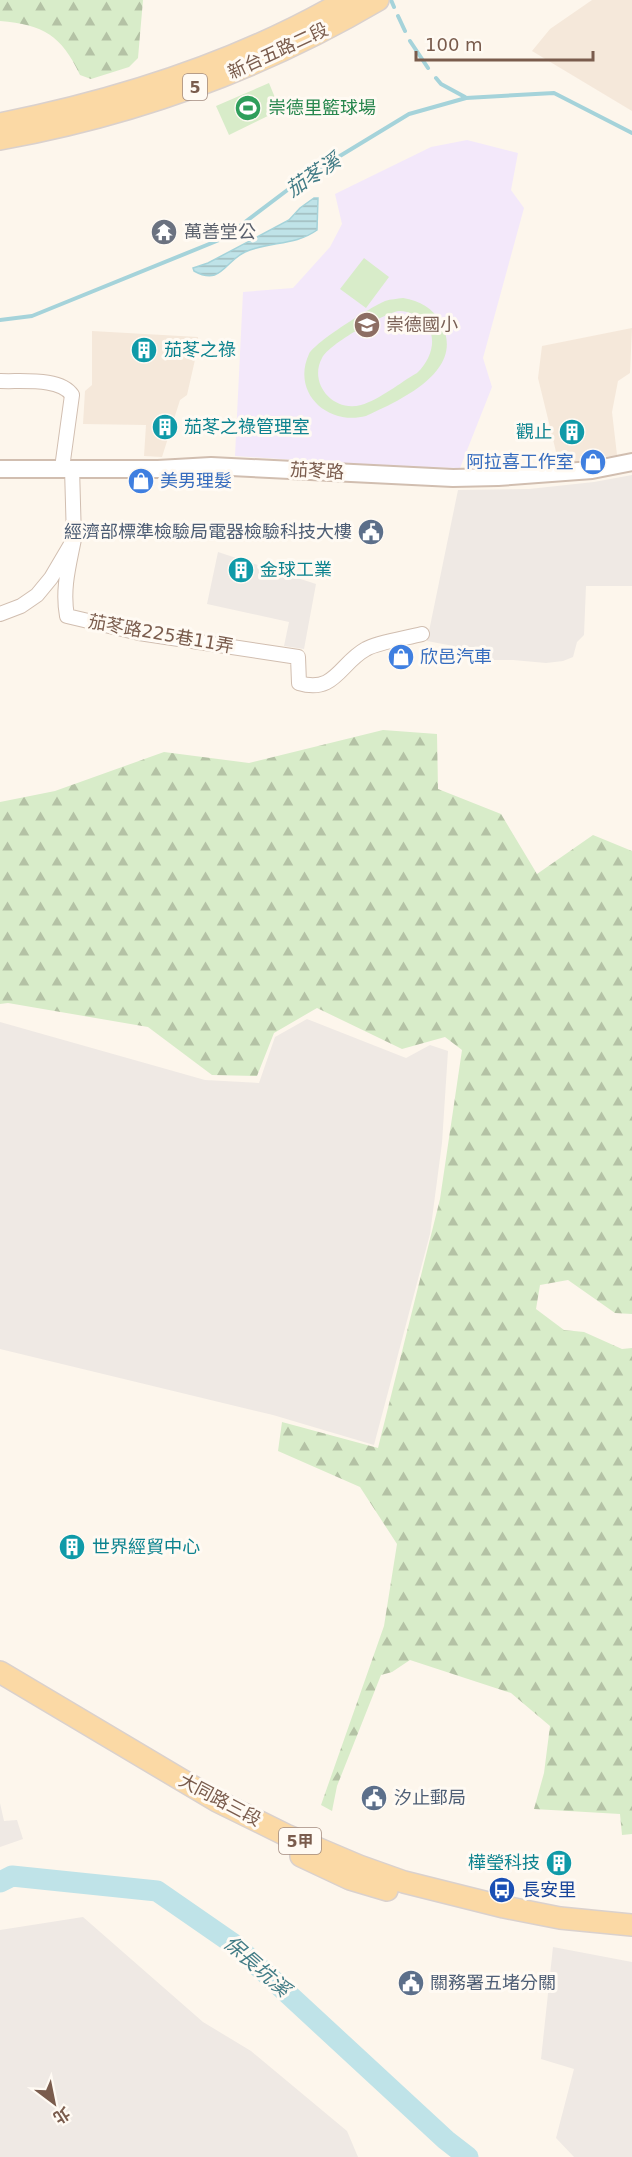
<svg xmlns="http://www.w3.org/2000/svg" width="632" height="2157" viewBox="0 0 632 2157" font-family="'DejaVu Sans','Noto Sans TC',sans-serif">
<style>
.residential{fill:#f5e8da}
.industrial{fill:#efe9e4}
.education{fill:#f3e8fa}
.forest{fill:url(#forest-firs)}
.pitch{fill:#d8ecc9;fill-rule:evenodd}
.water{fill:url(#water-rules);stroke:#a5d3da;stroke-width:1.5}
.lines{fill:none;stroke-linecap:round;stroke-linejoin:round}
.stream{stroke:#a5d3da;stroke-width:4}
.river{stroke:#bfe3e8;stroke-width:21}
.minor-casing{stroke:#d1beb0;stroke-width:16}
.tertiary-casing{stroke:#d1beb0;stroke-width:20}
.primary-casing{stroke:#dad1cd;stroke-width:24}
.minor{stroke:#fff;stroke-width:14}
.tertiary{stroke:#fff;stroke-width:16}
.primary{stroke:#fbd9a5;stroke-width:21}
.labels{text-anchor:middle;stroke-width:6;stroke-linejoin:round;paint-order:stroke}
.shield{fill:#fffaf3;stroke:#a28b7f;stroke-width:1.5}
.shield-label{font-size:16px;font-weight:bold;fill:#7a5c4d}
.street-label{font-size:18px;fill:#7a5c4d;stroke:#fffaf3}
.leisure-label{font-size:18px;fill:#27864d;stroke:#fffaf3;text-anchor:start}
.worship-label{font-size:18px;fill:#5b616d;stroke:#fffaf3;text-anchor:start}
.education-label{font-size:18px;fill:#785e54;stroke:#fffaf3;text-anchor:start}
.culture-label{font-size:18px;fill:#0d838f;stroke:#fffaf3;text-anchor:start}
.shop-label{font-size:18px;fill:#366cbe;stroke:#fffaf3;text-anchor:start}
.service-label{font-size:18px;fill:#4e5e75;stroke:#fffaf3;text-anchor:start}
.transit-label{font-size:18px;fill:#164399;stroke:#fffaf3;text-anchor:start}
.water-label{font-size:20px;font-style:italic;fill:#437c86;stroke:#fffaf3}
</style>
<defs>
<pattern id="forest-firs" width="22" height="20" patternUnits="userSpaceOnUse" patternTransform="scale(1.5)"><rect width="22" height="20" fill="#d8ecc9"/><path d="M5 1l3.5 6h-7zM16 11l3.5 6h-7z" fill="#b4c2a5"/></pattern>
<pattern id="water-rules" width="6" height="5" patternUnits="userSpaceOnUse" patternTransform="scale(1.5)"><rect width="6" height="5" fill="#bfe3e8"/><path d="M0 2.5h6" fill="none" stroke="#a0bbbe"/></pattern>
</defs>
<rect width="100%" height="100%" fill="#fdf6ec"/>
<path class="residential" d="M592,0h40v111l-100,-60 18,-22z
M632,328l-2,45 -12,8 -6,31 5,43 -58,9 -21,-86 4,-32z
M92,331l106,6 -1,14 -10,44 -7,5 -18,57 -18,-1 2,-31 -63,-1 2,-33 7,-6z"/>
<path class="industrial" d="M632,475v111h-46l-2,49 -7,7 -4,15 -10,4 -17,2 -33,-3h-33l-16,-12 -37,-7 31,-151 71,-1 65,-7z
M218,552l98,32 -12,65 -20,-3 5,-24 -82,-18z
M307,1019l99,39 24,-13 18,6 -6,92 -12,91 -56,211 -101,-30 -273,-66v-327l205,58 54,3 16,-46z
M0,1803l4,18 13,-1 6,19 -23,8z
M83,1917l120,105 48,29 96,80 11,26h-358v-227z
M553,1947l79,15v195h-58l-18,-19 18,-69 -33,-10z"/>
<path class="education" d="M467,140l51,13 -7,37 13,18 -41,150 9,29 -32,81 -58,-1 -167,-11 8,-164 50,-4 37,-41 12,-23 -7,-30 96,-47z"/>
<path class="forest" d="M0,0h143l-5,58 -9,9 -38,12 -11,-4c-19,-40 -36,-50 -80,-54z
M383,730l54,4 1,55 63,25 36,60 56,-39 39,16v463l-17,-1 -47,-33 -28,5 -4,24 28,21 20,2 38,17 10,-1v486l-10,1 -2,-21 -86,-5 10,-36 6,-47 -39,-33 -101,-33 -18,12 -11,3 -44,111 -5,25 -11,-6 63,-179 13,-82 -37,-57 -82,-36 4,-29 96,26 62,-249 22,-149 -17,-13 -43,12 -85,-41 -43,25 -17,43 -45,-1 -64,-48 -140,-24 -8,1v-202l55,-11 109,-39 85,11z"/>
<path class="pitch" d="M269,83l11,27 -51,25 -13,-29z
M364,258l25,19 -23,31 -26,-19z
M403,298c17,3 30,10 38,25 26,48 -41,77 -75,93 -38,10 -75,-23 -57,-62 6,-12 62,-47 76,-53 6,-2 12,-2 18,-3zM399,311c37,2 43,38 18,62 -16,9 -38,27 -56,32 -27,8 -53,-21 -39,-47 7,-14 60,-44 77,-47z"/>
<path class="water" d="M314,198h4l-1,32c-22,16 -48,11 -72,22 -21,10 -24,34 -51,19l-1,-3 15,-5 81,-43 11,-12z"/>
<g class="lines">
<path class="stream" d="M391,0l3,7
M398,16l7,15
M410,41l18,27
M436,78l5,6 24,13
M0,320l32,-4 192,-78 78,-59 107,-65 57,-16 88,-5 78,40"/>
<path class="river" d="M0,1882l12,-6 145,15 78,54 211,195 22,17"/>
<defs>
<path id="minor" d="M0,381c21,1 60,-4 72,14l-10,73
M74,539c-5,26 -12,50 -7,77l72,17 159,24 1,26c36,11 41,-20 67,-34 12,-7 41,-11 56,-15
M0,614l21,-8 16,-11 14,-17 23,-39 -2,-71"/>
<path id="tertiary" d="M0,469h158l53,-3 242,12 45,-1 94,-7 40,-8"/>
<path id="primary" d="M0,124c120,-24 240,-62 346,-124
M0,139c133,-24 261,-70 378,-139
M0,1672l217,129 69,34 73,31 45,16 100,25 56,11 72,7
M301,1856l49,23 37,11"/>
</defs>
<use href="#minor" class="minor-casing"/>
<use href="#tertiary" class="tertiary-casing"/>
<use href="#primary" class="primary-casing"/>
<use href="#minor" class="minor"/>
<use href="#tertiary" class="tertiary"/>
<use href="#primary" class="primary"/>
</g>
<defs>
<symbol id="stadium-disc" viewBox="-11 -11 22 22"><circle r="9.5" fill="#2e9e5b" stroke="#fffaf3"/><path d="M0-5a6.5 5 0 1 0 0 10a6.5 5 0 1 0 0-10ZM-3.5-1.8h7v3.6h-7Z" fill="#fff"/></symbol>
<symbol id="temple-disc" viewBox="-11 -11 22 22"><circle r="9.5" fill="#6b7280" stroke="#fffaf3"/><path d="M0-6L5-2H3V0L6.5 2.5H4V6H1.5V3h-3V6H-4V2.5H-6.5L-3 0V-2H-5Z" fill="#fff"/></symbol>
<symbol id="school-disc" viewBox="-11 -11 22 22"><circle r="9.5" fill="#8d6e63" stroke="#fffaf3"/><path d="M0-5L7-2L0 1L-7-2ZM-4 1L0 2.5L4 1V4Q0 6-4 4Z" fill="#fff"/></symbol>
<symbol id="building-disc" viewBox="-11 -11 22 22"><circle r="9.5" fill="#0f9aa8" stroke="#fffaf3"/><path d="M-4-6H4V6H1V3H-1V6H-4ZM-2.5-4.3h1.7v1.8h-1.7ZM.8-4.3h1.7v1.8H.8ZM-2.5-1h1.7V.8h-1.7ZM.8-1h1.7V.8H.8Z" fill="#fff"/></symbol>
<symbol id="shop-disc" viewBox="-11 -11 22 22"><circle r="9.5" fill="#3f7fe0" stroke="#fffaf3"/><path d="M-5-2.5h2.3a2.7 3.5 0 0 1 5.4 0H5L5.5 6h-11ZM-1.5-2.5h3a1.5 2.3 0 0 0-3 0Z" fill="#fff"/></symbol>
<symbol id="civic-disc" viewBox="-11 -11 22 22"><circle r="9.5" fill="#5c6f8a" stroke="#fffaf3"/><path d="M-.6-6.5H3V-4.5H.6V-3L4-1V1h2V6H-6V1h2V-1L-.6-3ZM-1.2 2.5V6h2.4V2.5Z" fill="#fff"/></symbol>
<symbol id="bus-disc" viewBox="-11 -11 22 22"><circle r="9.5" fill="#1a4fb4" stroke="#fffaf3"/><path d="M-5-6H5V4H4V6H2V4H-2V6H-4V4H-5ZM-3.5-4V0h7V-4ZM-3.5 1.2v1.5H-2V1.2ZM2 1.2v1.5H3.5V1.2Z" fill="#fff"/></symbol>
</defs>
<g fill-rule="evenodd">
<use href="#stadium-disc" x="233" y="93" width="30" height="30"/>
<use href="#temple-disc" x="149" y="217" width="30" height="30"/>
<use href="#school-disc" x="352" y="310" width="30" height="30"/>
<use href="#building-disc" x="129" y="335" width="30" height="30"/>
<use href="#building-disc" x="150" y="412" width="30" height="30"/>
<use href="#building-disc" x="557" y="417" width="30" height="30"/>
<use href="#shop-disc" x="578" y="447" width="30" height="30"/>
<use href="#shop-disc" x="126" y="466" width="30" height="30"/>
<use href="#civic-disc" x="356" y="517" width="30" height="30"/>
<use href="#building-disc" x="226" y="555" width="30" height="30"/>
<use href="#shop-disc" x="386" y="642" width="30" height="30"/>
<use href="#building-disc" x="57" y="1532" width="30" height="30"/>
<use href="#civic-disc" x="359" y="1783" width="30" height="30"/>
<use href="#building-disc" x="544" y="1848" width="30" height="30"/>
<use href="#bus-disc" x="487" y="1875" width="30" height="30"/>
<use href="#civic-disc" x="396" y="1968" width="30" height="30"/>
</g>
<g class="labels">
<g class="shield">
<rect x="183" y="74" width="24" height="26" rx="4.5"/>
<rect x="279" y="1828" width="42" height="26" rx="4.5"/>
</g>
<g class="shield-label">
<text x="195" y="93">5</text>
<text x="300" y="1847">5甲</text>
</g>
<g class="street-label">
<text transform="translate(278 51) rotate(-25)" y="6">新台五路二段</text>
<text transform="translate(317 471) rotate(3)" y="6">茄苳路</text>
<text transform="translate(161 634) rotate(10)" y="6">茄苳路225巷11弄</text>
<text transform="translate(220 1800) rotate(28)" y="6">大同路三段</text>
</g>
<g class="leisure-label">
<text x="268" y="114">崇德里籃球場</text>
</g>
<g class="worship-label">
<text x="184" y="238">萬善堂公</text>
</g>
<g class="education-label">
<text x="386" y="331">崇德國小</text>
</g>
<g class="culture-label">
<text x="164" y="356">茄苳之祿</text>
<text x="184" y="433">茄苳之祿管理室</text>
<text x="552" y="438" text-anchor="end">觀止</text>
<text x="260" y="576">金球工業</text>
<text x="92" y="1553">世界經貿中心</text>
<text x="540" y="1869" text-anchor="end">樺瑩科技</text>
</g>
<g class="shop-label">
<text x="574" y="468" text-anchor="end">阿拉喜工作室</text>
<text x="160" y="487">美男理髮</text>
<text x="420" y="663">欣邑汽車</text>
</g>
<g class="service-label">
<text x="352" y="538" text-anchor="end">經濟部標準檢驗局電器檢驗科技大樓</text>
<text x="394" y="1804">汐止郵局</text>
<text x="430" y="1989">關務署五堵分關</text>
</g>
<g class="transit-label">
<text x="522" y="1896">長安里</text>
</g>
<g class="water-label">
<text transform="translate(313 175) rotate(-34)" y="7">茄苳溪</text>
<text transform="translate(257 1966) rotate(41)" y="7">保長坑溪</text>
</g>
</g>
<g transform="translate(54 2103) rotate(148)" stroke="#fffaf3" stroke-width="4.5" paint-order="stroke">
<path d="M0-4.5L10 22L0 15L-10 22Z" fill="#7a5c4d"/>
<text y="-9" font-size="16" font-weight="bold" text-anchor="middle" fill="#7a5c4d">北</text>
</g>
<path d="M416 51v9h177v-9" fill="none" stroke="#7a5c4d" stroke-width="3"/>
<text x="425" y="51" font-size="18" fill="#7a5c4d" stroke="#fffaf3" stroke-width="4.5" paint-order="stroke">100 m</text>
</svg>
